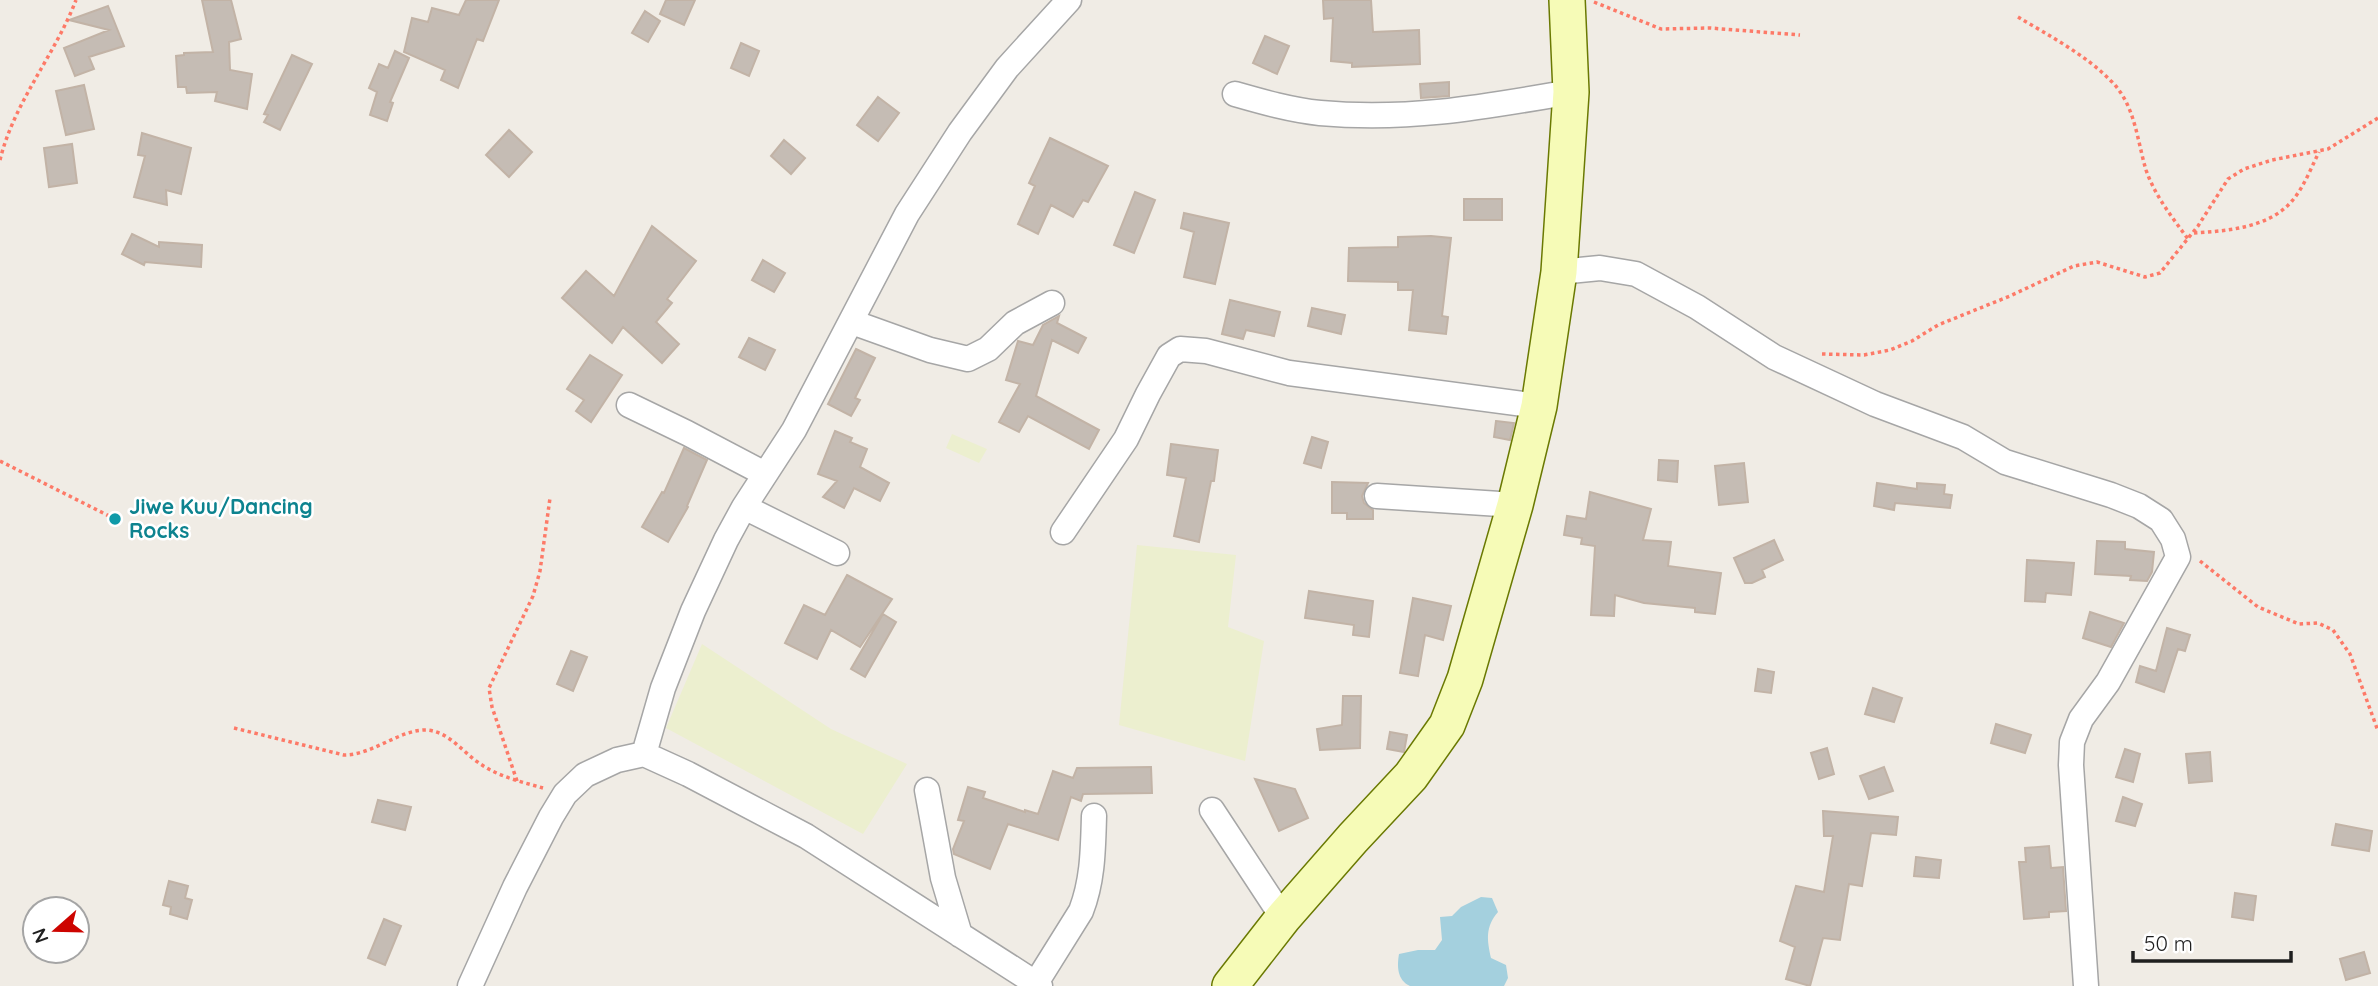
<svg xmlns="http://www.w3.org/2000/svg" width="2378" height="986" viewBox="0 0 2378 986" font-family="Quicksand,sans-serif">
<style>
.farmland{fill:#ecefcf}
.water{fill:#a4d0de}
.building{fill:#c5bcb4;stroke:#c2b3a6;stroke-width:2}
.lines{fill:none;stroke-linecap:round;stroke-linejoin:round}
.street-casing{stroke:#a6a6a6;stroke-width:27}
.secondary-casing{stroke:#6a7902;stroke-width:38}
.path{stroke:#fd7a68;stroke-width:3.5;stroke-dasharray:3.5 3.5;stroke-linecap:butt}
.street{stroke:#fff;stroke-width:24}
.secondary{stroke:#f6fbb7;stroke-width:35}
.culture-dot{fill:#0f9aa8;stroke:#fff;stroke-width:2.5}
.labels{text-anchor:middle;stroke-width:5;stroke-linejoin:round;paint-order:stroke}
.culture-label{font-size:21px;font-weight:bold;fill:#0d838f;stroke:#fff;text-anchor:start}
</style>
<rect width="100%" height="100%" fill="#f0ece5"/>
<path class="farmland" d="M952,434l35,15 -8,14 -33,-15z
M1137,545l99,10 -8,72 36,14 -19,120 -126,-36z
M702,644l129,85 76,35 -44,70 -197,-106z"/>
<path class="water" d="M1481,897l11,1 6,14c-13,15 -11,28 -7,46l15,7 2,13 -4,8h-94c-13,-6 -13,-20 -11,-32l19,-4h17l7,-10 -2,-23 12,-1 9,-9z"/>
<path class="building" d="M202,0h29l10,39 -12,3 1,28 22,4 -5,35 -32,-8 2,-9 -30,1 -1,-6h-8l-2,-31 8,-1v-2l29,-1z
M466,0h33l-16,41 -6,-2 -19,49 -17,-8 4,-10 -41,-18 8,-34 16,4 4,-14 27,7z
M666,0h29l-11,25 -24,-11z
M1323,0h48l2,32 46,-2 1,34 -68,3v-4l-21,-2 2,-43 -9,1z
M108,6l16,40 -35,11 5,12 -19,7 -11,-28 45,-18 -40,-10z
M645,11l15,10 -12,21 -16,-9z
M1265,36l24,10 -12,28 -24,-11z
M741,43l18,8 -10,25 -18,-8z
M395,51l14,7 -19,44 3,1 -6,18 -17,-6 7,-23 -8,-4 10,-24 9,4z
M292,55l20,9 -32,66 -16,-8 4,-7 -4,-1z
M1449,82v14l-28,2 -1,-14z
M84,85l10,44 -28,6 -10,-44z
M878,97l21,16 -21,28 -21,-16z
M509,130l23,22 -23,25 -23,-22z
M142,133l49,15 -10,46 -15,-4 1,15 -33,-8 11,-41 -7,-1z
M1050,138l58,28 -20,36 -5,-2 -10,17 -22,-12 -13,29 -20,-10 17,-38 -6,-3z
M784,140l21,18 -14,16 -20,-18z
M72,144l5,39 -28,4 -5,-39z
M1135,192l20,8 -21,53 -20,-8z
M1464,199h38v21h-38z
M1184,213l45,10 -14,61 -31,-7 10,-45 -13,-4z
M652,226l44,35 -29,38 5,4 -16,19 23,22 -17,19 -39,-36 -11,16 -50,-45 24,-27 28,25z
M132,234l27,13v-5l43,3 -1,22 -56,-5 -1,3 -22,-11z
M1431,236l20,2 -9,78 6,1 -2,17 -37,-4 4,-40h-15v-8l-50,-1 1,-33 49,-1v-10z
M763,260l22,13 -11,19 -22,-12z
M1230,300l50,12 -6,24 -28,-6 -3,9 -21,-5z
M1312,308l33,7 -4,19 -33,-8z
M1059,316l-2,7 29,15 -8,15 -26,-13 -16,56 63,34 -10,19 -61,-33 -9,16 -20,-10 21,-38 -14,-4 12,-39 15,4 10,-20z
M749,338l26,12 -10,20 -26,-13z
M856,349l19,9 -20,40 5,2 -9,16 -23,-12z
M590,355l32,20 -31,47 -15,-11 8,-11 -17,-11z
M1496,421l18,2 -4,17 -16,-3z
M835,431l17,7 -2,4 17,7 -7,18 29,16 -9,18 -26,-13 -10,20 -21,-11 14,-16 -19,-7z
M1312,437l16,5 -7,26 -17,-5z
M1171,444l47,6 -4,31h-3l-12,61 -25,-6 12,-58 -19,-3z
M684,448l23,12 -20,46 1,1 -20,35 -26,-15 20,-35 2,1z
M1659,460l19,1 -1,21 -19,-2z
M1744,463l4,39 -29,3 -4,-39z
M1332,482l36,1 -6,13 2,7 9,7v9h-26v-6h-15z
M1877,483l40,6v-6l28,2 -1,9 8,1 -2,13 -55,-5 -1,7 -20,-4z
M1590,492l61,17 -8,31 28,2 -3,24 53,7 -6,41 -20,-2v-4l-51,-5 -29,-8 -1,21 -23,-1 4,-69 -14,-2 1,-6 -18,-3 3,-19 19,3z
M1774,540l9,20 -21,10 3,7 -13,6h-7l-11,-25z
M2097,541l28,1v7l29,3 -2,20 -5,9 -17,-1 1,-4 -36,-2z
M2027,560l47,3 -3,32 -25,-2 -1,9 -20,-1z
M847,575l45,24 -32,48 -29,-17 -14,29 -32,-16 19,-38 21,10z
M1309,591l64,10 -4,36 -16,-2 1,-10 -49,-7z
M1413,598l38,8 -8,34 -18,-5 -7,41 -18,-3z
M2090,612l34,11 -13,24 -28,-9z
M883,614l13,8 -31,55 -14,-8z
M2167,628l23,7 -5,16 -7,-2 -14,43 -28,-10 4,-16 16,5z
M571,651l16,6 -14,34 -16,-7z
M1758,669l16,3 -3,21 -16,-2z
M1873,688l29,10 -8,24 -29,-8z
M1343,696h18l-1,52 -40,2 -3,-21 25,-4z
M1996,724l35,11 -6,18 -34,-10z
M1390,732l17,3 -3,17 -17,-3z
M1827,748l7,26 -15,5 -8,-26z
M2125,749l15,5 -7,28 -17,-5z
M2210,752l2,29 -23,2 -3,-29z
M1151,767l1,26 -69,1 -2,7 -10,-4 -13,43 -50,-16 -18,45 -36,-15 -1,-5 11,-28 -6,-1 10,-33 17,5 -2,6 42,14v-2l13,4 15,-43 20,7 4,-10z
M1884,767l9,24 -24,8 -9,-23z
M1255,779l40,10 13,29 -29,13z
M2123,797l19,7 -7,22 -19,-5z
M378,800l33,7 -6,23 -33,-8z
M1823,811l75,6 -2,18 -25,-2 -9,53 -13,-2 -9,56 -17,-2 -13,48 -24,-7 9,-32 -15,-6 16,-55 28,6 9,-56h-9z
M2336,824l36,7 -3,20 -37,-6z
M2049,846l2,22 12,-1 3,44 -17,1v5l-25,2 -5,-57h7l-1,-14z
M1916,857l25,3 -2,18 -25,-2z
M169,881l19,5 -3,12 7,2 -5,19 -17,-5 1,-7 -8,-2z
M2235,893l21,3 -3,24 -21,-3z
M384,919l17,7 -16,39 -17,-7z
M2364,952l6,21 -24,7 -6,-21z"/>
<g class="lines">
<defs>
<path id="street" d="M1235,94c28,8 56,16 85,19 89,8 164,-6 251,-21
M1559,272l41,-4 36,6 61,33 77,50 101,47 88,33 42,25 106,33 28,11 22,14 12,19 5,18 -70,125 -27,37 -9,23 -1,23 15,221
M852,322l78,28 38,9 20,-10 27,-26 37,-20
M629,405l58,28 78,41
M1377,496l138,9
M744,507l93,46
M1063,532l63,-93 22,-45 21,-38 11,-7 26,2 83,22 250,33
M644,754l19,-66 30,-77 33,-71 18,-33 50,-77 113,-216 53,-82 47,-64 62,-68
M927,790l16,88 17,57
M1212,810l71,108
M1036,983l45,-72c12,-31 12,-62 13,-95
M470,986l45,-99 36,-70 14,-23 20,-19 32,-15 27,-6 44,20 118,62 234,150"/>
<path id="secondary" d="M1230,986l53,-68 70,-80 58,-62 36,-51 18,-46 50,-174 24,-99 20,-134 12,-180 -4,-92"/>
</defs>
<use href="#street" class="street-casing"/>
<use href="#secondary" class="secondary-casing"/>
<path class="path" d="M1594,2l67,27 49,-1 90,7
M2018,17c30,18 68,38 93,64 24,23 26,59 35,89 9,26 26,47 42,69
M0,160c14,-58 55,-105 76,-160
M2194,233c32,-2 75,-5 98,-32 12,-14 19,-33 27,-49
M1822,354l42,1 26,-5 22,-9 26,-16 72,-29 64,-30 23,-4 48,15 15,-4 38,-47 30,-47 16,-10 28,-9 56,-11 50,-31
M0,461l115,58
M2200,561l58,46 41,17 19,-1 15,7 17,24 28,77
M234,728l110,27c29,0 56,-26 83,-25 23,2 37,24 55,35 18,12 40,17 61,23
M517,781l-25,-74 -3,-19 44,-92 7,-25 10,-73"/>
<use href="#street" class="street"/>
<use href="#secondary" class="secondary"/>
</g>
<circle class="culture-dot" cx="115" cy="519" r="7"/>
<g class="labels">
<g class="culture-label">
<text x="129" y="514">Jiwe Kuu/Dancing<tspan x="129" dy="24">Rocks</tspan></text>
</g>
</g>
<g transform="translate(56 930) rotate(250)"><circle r="33" fill="#ffffff" stroke="#a5a5a5" stroke-width="2"/>
<path d="M0-5L12 26L0 18L-12 26Z" fill="#cd0400"/>
<text y="-10" font-size="19" font-weight="bold" text-anchor="middle" fill="#1f1f1f">N</text>
</g>
<path d="M2133 951v10h158v-10" fill="none" stroke="#1f1f1f" stroke-width="3.5"/>
<text x="2144" y="951" font-size="21" fill="#1f1f1f" stroke="#ffffff" stroke-width="5" paint-order="stroke">50 m</text>
</svg>
